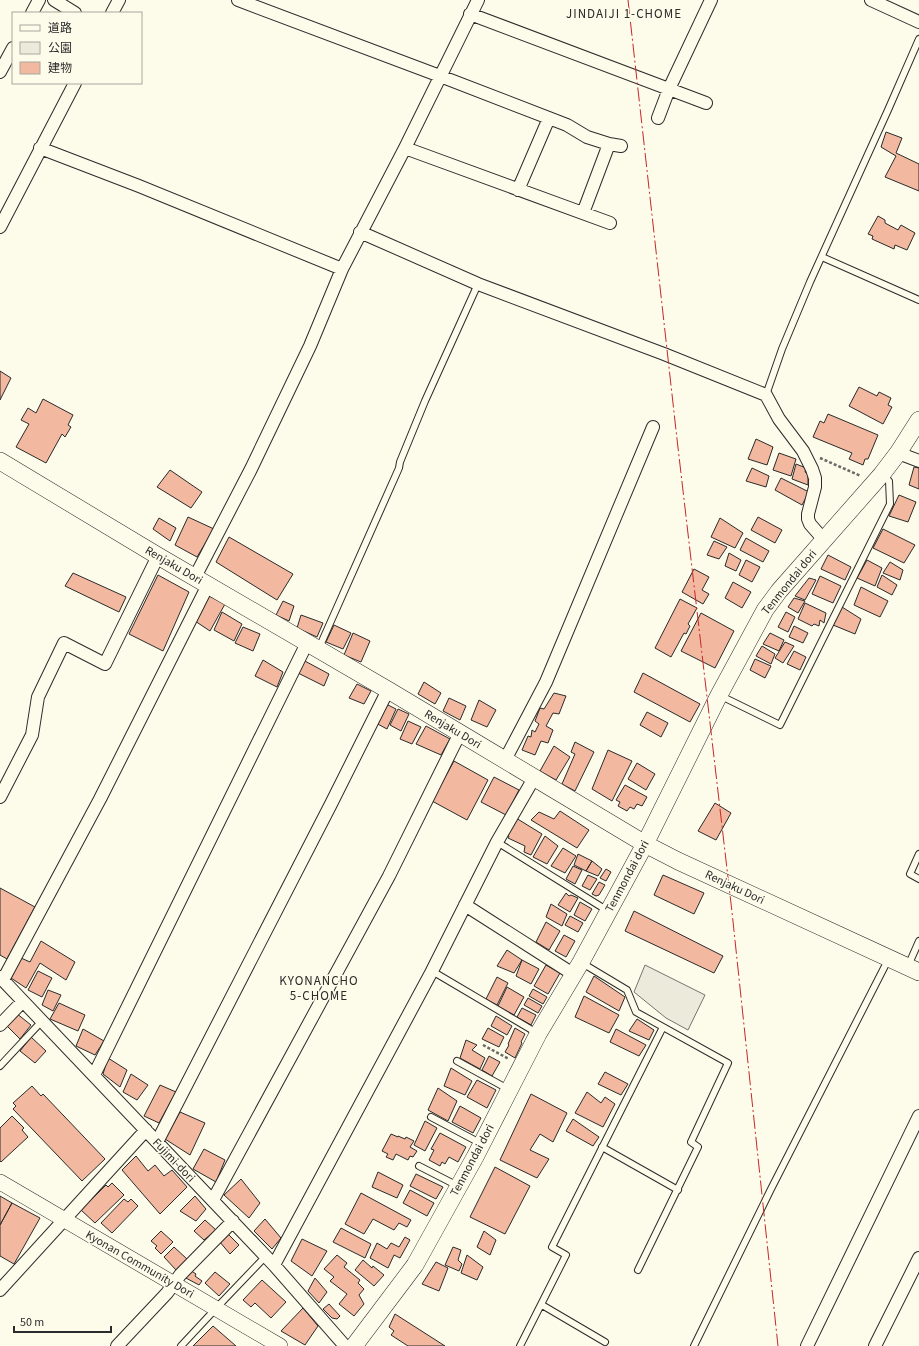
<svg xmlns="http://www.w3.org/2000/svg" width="919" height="1346" viewBox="0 0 919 1346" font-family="'Source Sans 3','Noto Sans JP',sans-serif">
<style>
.green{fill:#ecebdb;stroke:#74746e}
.building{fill:#f2b8a0;stroke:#2b2b2b}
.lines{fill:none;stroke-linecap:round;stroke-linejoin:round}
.service-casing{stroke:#2b2b2b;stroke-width:8}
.minor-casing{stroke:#2b2b2b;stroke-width:14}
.tertiary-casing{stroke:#2b2b2b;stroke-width:16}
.secondary-casing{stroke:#2b2b2b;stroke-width:18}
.path{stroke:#6a6964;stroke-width:2.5;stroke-dasharray:3 2;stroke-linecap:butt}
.service{stroke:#fdfbea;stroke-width:6}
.minor{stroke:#fdfbea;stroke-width:12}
.tertiary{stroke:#fdfbea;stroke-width:15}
.secondary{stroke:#fdfbea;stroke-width:17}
.power{stroke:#c62828;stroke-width:1;stroke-dasharray:14 3 2 3;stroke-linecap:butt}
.labels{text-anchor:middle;stroke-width:3;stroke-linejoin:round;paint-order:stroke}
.street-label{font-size:12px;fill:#2b2b2b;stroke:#fdfbea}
.neighbourhood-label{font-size:13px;letter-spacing:1px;fill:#2b2b2b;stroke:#fdfbea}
</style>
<rect width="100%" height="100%" fill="#fdfbea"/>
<path class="green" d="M645,965l60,30 -17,35 -22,-12 -32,-26z"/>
<path class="building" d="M886,132l16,6 -6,15 23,11v27l-34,-14 11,-21 -15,-9z
M878,216l7,4v3l13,7 3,-5 14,8 -8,17 -12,-5 -1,4 -22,-10 1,-3 -5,-2z
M0,371l11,7 -11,22z
M859,387l18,9 2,-4 12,6 -3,7 4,2 -9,17 -34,-18z
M43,399l30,16 -5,10 3,2 -6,10 -3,-3 -16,29 -30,-16 13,-23 -8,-4 7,-12 8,5z
M828,414l50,21 -10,24h-3l-2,6 -14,-6 3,-6 -39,-16 7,-16 4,2z
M756,439l17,8 -6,18 -19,-6z
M779,453l17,6 -5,17 -18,-6z
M796,464l10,4 -1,4 3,2v11l-16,-6z
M914,467l5,1v21l-10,-4z
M752,468l17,8 -3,11 -20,-6z
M170,470l32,22 -11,16 -34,-21z
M781,478l28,14 -7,13 -27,-15z
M899,495l17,7 -8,20 -19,-6z
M188,517l26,12 -17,28 -22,-12z
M758,517l24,13 -7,13 -24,-13z
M159,518l17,10 -6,13 -17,-12z
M720,518l23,15 -8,15 -24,-11z
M883,529l32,16 -11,18 -31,-15z
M229,537l64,37 -16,26 -61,-38z
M746,538l23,13 -6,11 -23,-12z
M714,541l13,6 -8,12 -12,-4z
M729,553l12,7 -5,11 -11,-5z
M828,555l23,12 -6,13 -24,-11z
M746,560l14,7 -8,15 -13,-7z
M867,560l15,8 -7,18 -18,-8z
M890,562l13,8 -3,10 -17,-7z
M694,569l15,8 -7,13 7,4 -6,10 -21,-12z
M73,573l53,24 -7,15 -54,-26z
M158,575l31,17 -26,59 -34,-17z
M882,575l15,10 -5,10 -15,-8z
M820,576l21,10 -8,17 -21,-9z
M809,578l7,2 -11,20 -10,-4z
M733,582l18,10 -9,16 -17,-10z
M861,587l27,14 -8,16 -26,-12z
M207,595l18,9 -15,27 -15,-10z
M794,598l11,3 -7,12 -10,-6z
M680,599l17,9 -9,16 2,2 -4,8 -2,-1 -13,24 -16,-9z
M283,601l11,5 -5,15 -13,-6z
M805,603l21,10 -2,10 -4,-3 -1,6 -5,-2 -2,2 -14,-7z
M842,607l19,12 -6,15 -22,-9z
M222,612l20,12 -8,17 -20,-11z
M786,612l9,5 -7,15 -10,-5z
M701,613l33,18 -19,37 -34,-17z
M301,615l22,8 -6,14 -20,-9z
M334,625l17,8 -8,16 -17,-7z
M794,626l14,7 -5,10 -14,-6z
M243,627l17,7 -7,17 -18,-8z
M353,633l17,8 -9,21 -17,-7z
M770,633l14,7 -5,11 -16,-7z
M785,642l9,4 -11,17 -8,-5z
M762,646l13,8 -4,10 -15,-8z
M794,651l12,6 -6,13 -13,-6z
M755,659l16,7 -6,12 -15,-8z
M263,660l20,12 -6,15 -22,-11z
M303,660l26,14 -5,12 -28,-14z
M643,673l57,31 -10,18 -56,-30z
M424,682l17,11 -6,11 -17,-10z
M357,684l14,7 -7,13 -15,-6z
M554,693l12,3 -7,18 -6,-1 -7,13 7,4 -5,13 -7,-2 -6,14 -13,-5 6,-14 3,1 1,-7 3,2 4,-8 -4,-3 5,-13 4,1z
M449,698l17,8 -6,14 -17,-9z
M479,700l17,10 -9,17 -16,-7z
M384,703l12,6 -9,20 -13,-7z
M398,709l11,5 -8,17 -11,-6z
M647,712l21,11 -7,14 -21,-12z
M408,721l13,6 -9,17 -12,-5z
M426,726l24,13 -9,16 -25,-11z
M575,742l19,10 -19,39 -13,-7 13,-30 -4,-2z
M554,746l16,11 -14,23 -16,-9z
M608,750l24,11 -20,40 -20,-12z
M454,761l34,19 -21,40 -35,-19z
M637,763l18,11 -9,16 -18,-11z
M494,777l25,13 -13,25 -25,-13z
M625,785l22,12 -5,9 -5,-2 -3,5 -4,-2 -3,4 -9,-5 2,-4 -4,-2z
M715,803l16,10 -15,27 -18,-9z
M560,811l29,19 -12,18 -46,-28 8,-8 15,7z
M516,818l26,16 -11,21 -7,-3 1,-6 -17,-8 1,-2 -1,-1z
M545,836l13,10 -11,18 -14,-7z
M563,848l13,8 -11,17 -14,-7z
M578,854l14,7 -6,10 -12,-6z
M592,861l10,8 -4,7 -12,-5z
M573,866l9,4 -7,14 -9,-5z
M606,869l5,3 -5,9 -6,-3z
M588,875l9,4 -7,11 -8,-4z
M663,875l41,18 -10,21 -40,-19z
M599,882l6,3 -6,10 -3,1 -4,-2z
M0,888l35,19 -28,52 -7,-4z
M566,893l3,3 2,-1 7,3 -8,14 -12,-7z
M580,902l12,7 -7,12 -11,-6z
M551,904l16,10 -5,12 -16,-9z
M634,911l89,45 -9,17 -89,-42z
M570,916l13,7 -5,9 -13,-7z
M546,922l14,9 -11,19 -13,-8z
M564,935l11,6 -9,16 -11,-6z
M41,941l34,21 -9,18 -26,-17 -14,25 -15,-10 10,-20 9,4z
M507,950l15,10 -8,13 -17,-7z
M522,960l17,9 -8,15 -15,-8z
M546,965l14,8 -12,21 -14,-8z
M38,971l14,7 -10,19 -14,-7z
M594,976l31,21 -6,14 -33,-19z
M497,977l11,6 -11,22 -11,-6z
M507,987l17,10 -10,18 -16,-9z
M533,989l14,8 -4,7 -14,-8z
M48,990l13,5 -8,16 -11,-6z
M584,996l35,19 -10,18 -34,-16z
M528,998l14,8 -4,7 -14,-8z
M59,1003l26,12 -7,16 -28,-12z
M522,1008l14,7 -5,10 -14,-8z
M16,1013l15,12 -11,14 -14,-14z
M496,1016l16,10 -5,9 -16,-9z
M637,1019l17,11 -5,10 -20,-9z
M488,1028l16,9 -5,10 -17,-8z
M515,1028l10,6 -4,8 1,1 -7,15 -10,-6 4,-7 -1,-1z
M83,1029l21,12 -9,14 -19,-9z
M616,1029l30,16 -7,11 -29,-14z
M31,1037l15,14 -11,12 -15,-12z
M466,1040l11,5 -5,5 13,8 -5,11 -20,-11z
M489,1056l11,6 -8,14 -10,-6z
M108,1058l19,12 -7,17 -17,-13z
M451,1068l21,13 -7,14 -21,-9z
M605,1072l23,12 -7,11 -23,-11z
M131,1074l17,11 -11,15 -14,-8z
M477,1080l19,10 -9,18 -20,-11z
M160,1085l16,7 -17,31 -15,-7z
M32,1086l9,10 2,-2 62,65 -23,22 -69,-72 3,-3 -3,-3z
M438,1088l19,13 -9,20 -20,-11z
M587,1092l14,11 4,-6 10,7 -12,23 -28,-14z
M531,1094l36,19 -14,29 -13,-8 -10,16 19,9 -12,19 -37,-18z
M460,1106l21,12 -8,15 -21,-11z
M180,1112l25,11 -15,32 -25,-16z
M12,1116l12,12 -2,2 6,7 -27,25 -1,-1v-33z
M573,1119l26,18 -6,9 -27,-15z
M425,1121l12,7 -12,23 -11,-6z
M440,1133l26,14 -8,15 -9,-5 -4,7 -3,-2 -2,4 -11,-6 5,-10 -3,-1z
M391,1134l7,3v-1l7,3 1,-2 8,4 -4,6 7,4 -4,6 -3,-1 -2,4 -12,-6 -3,6 -7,-3 2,-3 -6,-3z
M204,1149l21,11 -9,22 -23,-13z
M136,1156l12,15 7,-6 9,11 8,-6 15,17 -27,27 -38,-44z
M495,1167l35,19 -25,48 -35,-17z
M378,1172l25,13 -6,13 -25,-11z
M416,1174l27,13 -7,12 -26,-13z
M241,1179l19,24 -11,15 -25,-23z
M112,1183l12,12 -29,28 -14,-13 25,-25 2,2z
M410,1190l24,13 -7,13 -24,-13z
M361,1193l50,27 -4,7 -8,-4 -5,7 -21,-11 -9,15 -19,-10z
M0,1196l12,7 -12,22z
M195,1196l11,13 -10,12 -16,-10z
M124,1199l4,3 3,-3 7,7 -26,27 -11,-10z
M12,1203l28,15 -26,46 -14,-8v-31z
M265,1219l16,19 -9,11 -18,-18z
M205,1220l11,10 -12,10 -10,-9z
M341,1228l30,16 -6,14 -32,-16z
M161,1231l12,11 -12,12 -6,-6 2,-2 -6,-5z
M484,1231l12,9 -6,15 -13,-8z
M227,1233l12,12 -9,9 -11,-13z
M405,1237l5,3 -10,18 -6,-3 -6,13 -18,-10 7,-15 10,6 4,-6 8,4z
M302,1239l25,12 -15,25 -21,-15z
M174,1247l13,12 -11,11 -12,-13z
M453,1247l8,3 -3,10 4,4 -3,7 -14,-6z
M337,1255l10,8 -3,4 16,13 -2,3 6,6 -5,6 5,9 -10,12 -15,-12 8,-10 -17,-13 4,-4 -10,-8z
M467,1255l16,12 -6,13 -16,-7z
M363,1260l9,8 1,-2 11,9 -10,11 -19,-16z
M436,1262l12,6 -9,23 -17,-7z
M190,1270l6,4 -1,2 7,5 -3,4 -15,-8z
M215,1272l15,12 -11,12 -14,-13z
M315,1278l12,14 -8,11 -11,-12z
M262,1280l24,22 -15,16 -16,-15 -4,4 -8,-7z
M329,1304l11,12 -3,3 -5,-1 -9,-9z
M303,1308l15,18 -13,19 -24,-14z
M395,1314l50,32h-37l-17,-11 3,-4 -5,-4z
M213,1326l23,20h-43z"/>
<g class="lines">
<defs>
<path id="service" d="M822,257l97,43
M766,395l16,-46 28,-67 78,-172 31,-71
M319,648l80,-180 1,-6 25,-61 53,-117
M721,696l59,29 110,-221 -1,-23 -6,-6
M497,842l111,69
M919,854l-9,20 9,5
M582,963l45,27 9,22 92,51 -37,79 7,5 -60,123
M908,966l11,-25
M432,971l105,62
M457,1061l51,28
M0,1066l42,-45
M431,1117l49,26
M602,1147l76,43
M419,1166l39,20
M542,1305l63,37
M181,1346l41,-44 44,-46
M520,1346l46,-91 -14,-8 111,-220
M694,1346l77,-157 117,-229"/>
<path id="minor" d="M54,0l21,13
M238,0l202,76 127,49 20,12 22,7 12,2
M871,0l48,22
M32,13l7,-13
M112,13l7,-13
M470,14l236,89
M0,72l13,-24
M658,118l11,-29 42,-89
M40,148l99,38 203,83
M405,148l205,75
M518,190l31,-72
M583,213l26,-69
M0,227l75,-144
M360,232l118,52 186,70 102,41 13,24 24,32 9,18 3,9v9l-7,27v5l2,5 14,16
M898,453l21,8
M195,577l56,-108 59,-123 32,-77 63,-121 73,-148
M505,760l41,-78 107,-255
M0,797l32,-62 6,-38 26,-54 41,21 53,-108
M465,905l108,69
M0,977l274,288 71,81
M3,980l97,-181 108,-214
M0,1025l23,-24
M94,1075l213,-432
M157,1142l174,-338 57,-114
M213,1200l176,-324 71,-143
M274,1265l158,-294 65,-129 37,-64
M0,1290l146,-160
M117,1346l50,-53 13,-18 53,-54
M807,1346l112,-230
M875,1346l44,-88"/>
<path id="tertiary" d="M0,1182l280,164"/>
<path id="secondary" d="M0,461l158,95 230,134 257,154 33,17 241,111
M354,1346l61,-81 60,-108 63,-123 43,-72 64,-118 74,-149 46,-85 14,-19 103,-117 16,-21 21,-33"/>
</defs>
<use href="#service" class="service-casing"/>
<use href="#minor" class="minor-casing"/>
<use href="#tertiary" class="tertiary-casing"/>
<use href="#secondary" class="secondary-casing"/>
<path class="path" d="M820,458l41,18
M483,1045l26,14"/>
<use href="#service" class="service"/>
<use href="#minor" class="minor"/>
<use href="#tertiary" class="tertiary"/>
<use href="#secondary" class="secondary"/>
<path class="power" d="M628,0l49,439 55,473 46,434"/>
</g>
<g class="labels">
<g class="street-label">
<text transform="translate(174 565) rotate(30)" y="4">Renjaku Dori</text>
<text transform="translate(789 582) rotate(-51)" y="4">Tenmondai dori</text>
<text transform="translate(453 729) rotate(31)" y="4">Renjaku Dori</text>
<text transform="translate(627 876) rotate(-62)" y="4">Tenmondai dori</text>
<text transform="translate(735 887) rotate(25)" y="4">Renjaku Dori</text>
<text transform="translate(174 1160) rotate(46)" y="4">Fujimi-dori</text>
<text transform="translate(472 1160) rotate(-62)" y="4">Tenmondai dori</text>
<text transform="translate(140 1264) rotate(30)" y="4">Kyonan Community Dori</text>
</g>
<g class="neighbourhood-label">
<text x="624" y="18">JINDAIJI 1-CHOME</text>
<text x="319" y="985">KYONANCHO<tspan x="319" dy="15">5-CHOME</tspan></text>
</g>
</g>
<rect x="12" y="12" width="130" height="72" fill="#fdfbea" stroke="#a9a89e"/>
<rect x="20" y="25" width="20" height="6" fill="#fdfbea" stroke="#a9a89e"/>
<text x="48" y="32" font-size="12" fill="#2b2b2b">道路</text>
<rect x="20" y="42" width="20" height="12" fill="#ecebdb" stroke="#a9a89e"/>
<text x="48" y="52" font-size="12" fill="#2b2b2b">公園</text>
<rect x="20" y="62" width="20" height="12" fill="#f2b8a0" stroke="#a9a89e"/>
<text x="48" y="72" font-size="12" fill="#2b2b2b">建物</text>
<path d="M14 1326v6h97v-6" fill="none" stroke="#2b2b2b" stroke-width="2"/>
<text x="20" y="1326" font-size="12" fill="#2b2b2b" stroke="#fdfbea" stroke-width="3" paint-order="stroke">50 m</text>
</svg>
